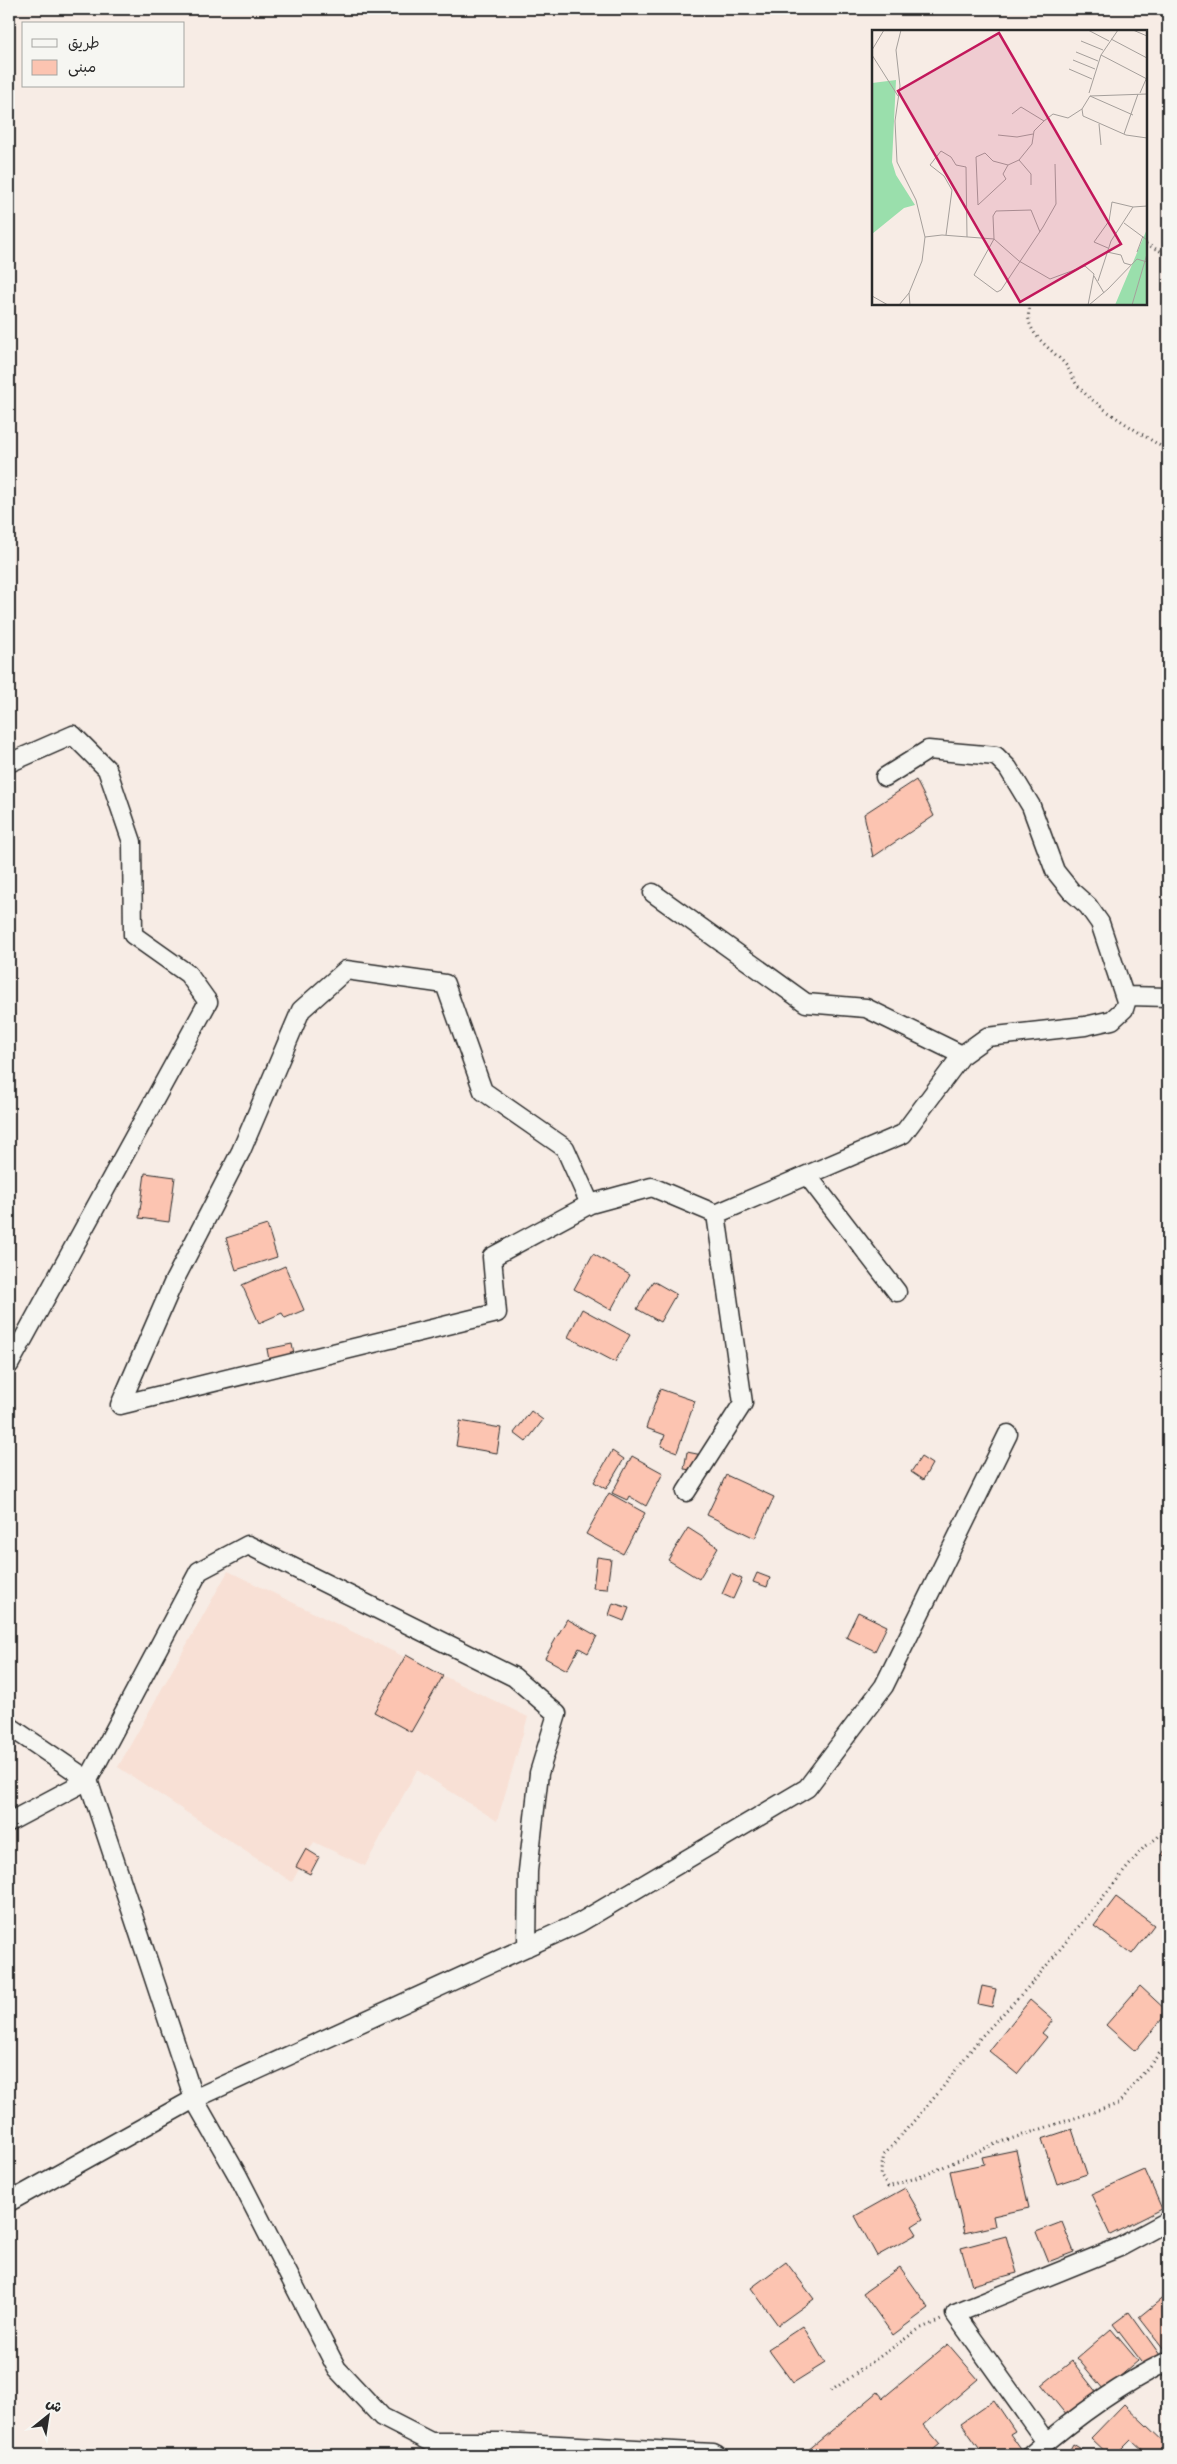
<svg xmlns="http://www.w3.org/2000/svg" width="1177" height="2464" viewBox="0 0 1177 2464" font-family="Mynerve,'Playpen Sans Arabic',sans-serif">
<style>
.built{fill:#f8e0d5}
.building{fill:#fcc4b1;stroke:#2b2b2b}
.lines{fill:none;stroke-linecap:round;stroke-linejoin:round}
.minor-casing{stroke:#2b2b2b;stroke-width:21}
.path{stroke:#2b2b2b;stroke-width:3;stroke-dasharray:1 4;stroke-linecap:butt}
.minor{stroke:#f6f6f2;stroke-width:18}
.inset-road{fill:none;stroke:#a59f9b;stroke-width:1}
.view{fill:#c2185b;fill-opacity:0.15;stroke:#c2185b;stroke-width:2.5}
.inset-edge{fill:none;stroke:#2b2b2b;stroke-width:2.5}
</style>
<rect width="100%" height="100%" fill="#f7ece5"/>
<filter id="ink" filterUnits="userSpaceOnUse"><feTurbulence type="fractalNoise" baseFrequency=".02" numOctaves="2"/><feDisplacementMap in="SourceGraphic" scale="10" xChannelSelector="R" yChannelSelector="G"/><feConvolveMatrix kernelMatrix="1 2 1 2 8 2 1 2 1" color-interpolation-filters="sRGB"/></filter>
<g filter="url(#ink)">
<path class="built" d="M228,1571l300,146 -31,104 -80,-51 -52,96 -51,-24 -22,40 -174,-115z"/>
<path class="building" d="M916,780l18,36 -61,41 -9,-43z
M145,1173l30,4 -6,45 -30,-4z
M267,1225l10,32 -41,13 -10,-32z
M593,1254l37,21 -19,35 -37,-21z
M285,1266l19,44 -19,8 -3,-5 -23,10 -17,-38z
M653,1281l23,13 -16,28 -23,-13z
M582,1309l48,26 -15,27 -47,-25z
M292,1344l3,16 -25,5 -3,-16z
M660,1389l35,12 -18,51 -16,-6 4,-11 -19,-7z
M531,1411l12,9 -17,22 -12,-9z
M460,1421l41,7 -4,25 -41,-7z
M612,1451l12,8 -18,30 -12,-7z
M687,1452l15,3 -3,16 -15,-2z
M632,1456l31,17 -17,33 -17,-10 -2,4 -15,-7z
M921,1457l11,7 -9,16 -12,-8z
M726,1475l48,22 -19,41 -48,-23z
M609,1493l36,20 -22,41 -37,-20z
M688,1528l30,19 -19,32 -31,-19z
M597,1557l14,2 -4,30 -14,-1z
M757,1573l13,5 -3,9 -14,-5z
M731,1574l11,5 -9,20 -11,-5z
M613,1603l16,5 -5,13 -15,-6z
M858,1612l29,14 -12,25 -29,-14z
M567,1619l30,17 -9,17 -9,-5 -12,22 -22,-12z
M406,1655l37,21 -32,56 -37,-20z
M1168,1838v22l-6,-6 6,-8 -4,-3z
M306,1849l13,8 -9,17 -14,-7z
M1116,1897l38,28 -22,29 -38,-28z
M982,1986l14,3 -4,18 -14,-3z
M1140,1986l28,26 -33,39 -29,-26z
M1168,1993v10l-5,-5z
M1030,2000l23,20 -11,13 5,4 -30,37 -28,-23z
M1072,2129l15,45 -30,10 -15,-45z
M1016,2150l13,58 -36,8 2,10 -31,7 -14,-62 34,-7 -2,-7z
M1145,2170l17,39 -52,26 -19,-41z
M905,2188l18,31 -11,7 5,8 -40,22 -22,-40z
M1062,2222l12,30 -26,10 -12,-30z
M1006,2236l11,37 -45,12 -11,-37z
M786,2262l28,37 -36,26 -27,-37z
M900,2267l29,41 -36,27 -30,-42z
M1165,2296l3,3 -1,54 -28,-36z
M1129,2312l31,43 -15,11 -32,-42z
M803,2326l22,37 -32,20 -25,-34z
M1111,2329l27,32 -34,29 -27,-32z
M948,2344l30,35 -54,46 16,19 -13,11h-116l-4,-4 71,-59 5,6z
M1072,2361l25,32 -30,23 -25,-31z
M994,2400l21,31 -5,3 15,21h-41l-23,-32z
M1124,2404l43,41 -10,10h-9l-17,-16 -16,16h-6l-18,-17z
M1073,2444l18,11h-24z"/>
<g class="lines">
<defs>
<path id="minor" d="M9,763l64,-28 34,34 25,73 1,93 55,39 20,28 -199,363
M885,777l43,-27 68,6 12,12 23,38 24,65 16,20 17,15 12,17 26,78
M653,893l153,110 60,5 96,47
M807,1175l90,117
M120,1405l377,-92 -5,-56 98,-53 62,-17 64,27 187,-80 59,-79 25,-18 98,-11 27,-6 12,-11 4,-13 40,1
M120,1405l54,-124 67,-130 60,-141 45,-40 99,14 38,107 82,57 25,56
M686,1492l57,-89 -27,-189
M9,1726l79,54 106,319 44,77 99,193 45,48 49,25h69l213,11 4,2
M9,1822l79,-42 111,-209 49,-26 266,132 43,37 -18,59 -11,98 -1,76
M9,2202l185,-103 385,-176 228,-135 77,-102 124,-252
M1046,2442l-91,-128 165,-67 48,-26
M1031,2455c43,-37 86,-69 137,-94"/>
</defs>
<use href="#minor" class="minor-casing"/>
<path class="path" d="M1146,244l22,11
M1031,304c-11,27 18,42 33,59 6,6 8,16 14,23 18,22 65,48 90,65
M1168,1825l-11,13 -12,8 -112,136 -53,56 -40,53 -56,64 -4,20 8,12 37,-12 70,-31 123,-40 50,-61
M831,2391l88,-62 22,-9"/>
<use href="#minor" class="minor"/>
</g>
</g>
<g transform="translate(872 30)">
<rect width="275" height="275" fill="#f7ece5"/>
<path d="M24,50l-4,82 4,13 19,30 -11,3 -32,26v-151zM275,199v76h-32z" fill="#9adfac"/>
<path class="inset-road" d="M29,0l-5,20 4,36 -5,35 2,41 19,38 9,37 -3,24 -13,32 1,12M216,0l21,11M261,0l14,6M239,9l36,19M209,11l22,9M0,20l12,-20M204,22l22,9M0,25l26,41M229,25l46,24M201,30l22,9M197,39l23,10M217,63l12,-38 17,-25M268,63l7,-16M218,66l-8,13 1,7 43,19 21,3M218,66l57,-2M218,66l43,19M140,84l9,-7 23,14M227,94l2,21M252,104l14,-40M126,105l19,2 16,-3M147,130l12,14v11M106,175l28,-26 -3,-5 5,-9 11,-5 13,-16 2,-13 10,-10 9,-7 15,4 14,-9M106,175l-2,-48 9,-4 8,8 15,4M252,193l23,17M168,202l-9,-22 -35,1 -3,5 1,23 -20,36 23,17 4,-2 42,-63 13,-23 -1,-40M74,205l6,-45 -8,-14 -14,-11 11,-14 10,6 5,8 10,2 1,70M53,207l17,-2 52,4 25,22 31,18 35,-13 9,8 -6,31M236,218l-14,-6 15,-21 3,-19 21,5 14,-1M235,222l14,3 3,8 7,2M265,222l6,-16M222,246l10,17M226,251l13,-40 22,-34M0,266l16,9M27,275l10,-12M217,275l19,-16 29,-30 10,3M260,275l15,-51"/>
<path class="view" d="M127,3l122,211 -101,58 -122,-211z"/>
<rect width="275" height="275" class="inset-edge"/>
</g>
<rect width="1177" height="2464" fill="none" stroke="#f6f6f2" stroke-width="30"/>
<rect x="15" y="15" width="1147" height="2434" fill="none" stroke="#2b2b2b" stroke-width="2" filter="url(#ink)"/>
<rect x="22" y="22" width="162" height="65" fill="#f6f6f2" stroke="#a5a5a2"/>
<rect x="32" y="39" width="25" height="8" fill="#f6f6f2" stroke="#a5a5a2"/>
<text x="68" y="48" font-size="15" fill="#2b2b2b">طريق</text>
<rect x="32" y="60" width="25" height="15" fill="#fcc4b1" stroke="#a5a5a2"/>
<text x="68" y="72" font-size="15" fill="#2b2b2b">مبنى</text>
<g transform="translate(48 2416) rotate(30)" stroke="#f6f6f2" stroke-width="4" paint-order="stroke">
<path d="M0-4L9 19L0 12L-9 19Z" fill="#2b2b2b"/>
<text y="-8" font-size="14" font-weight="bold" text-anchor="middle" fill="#2b2b2b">ش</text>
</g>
</svg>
